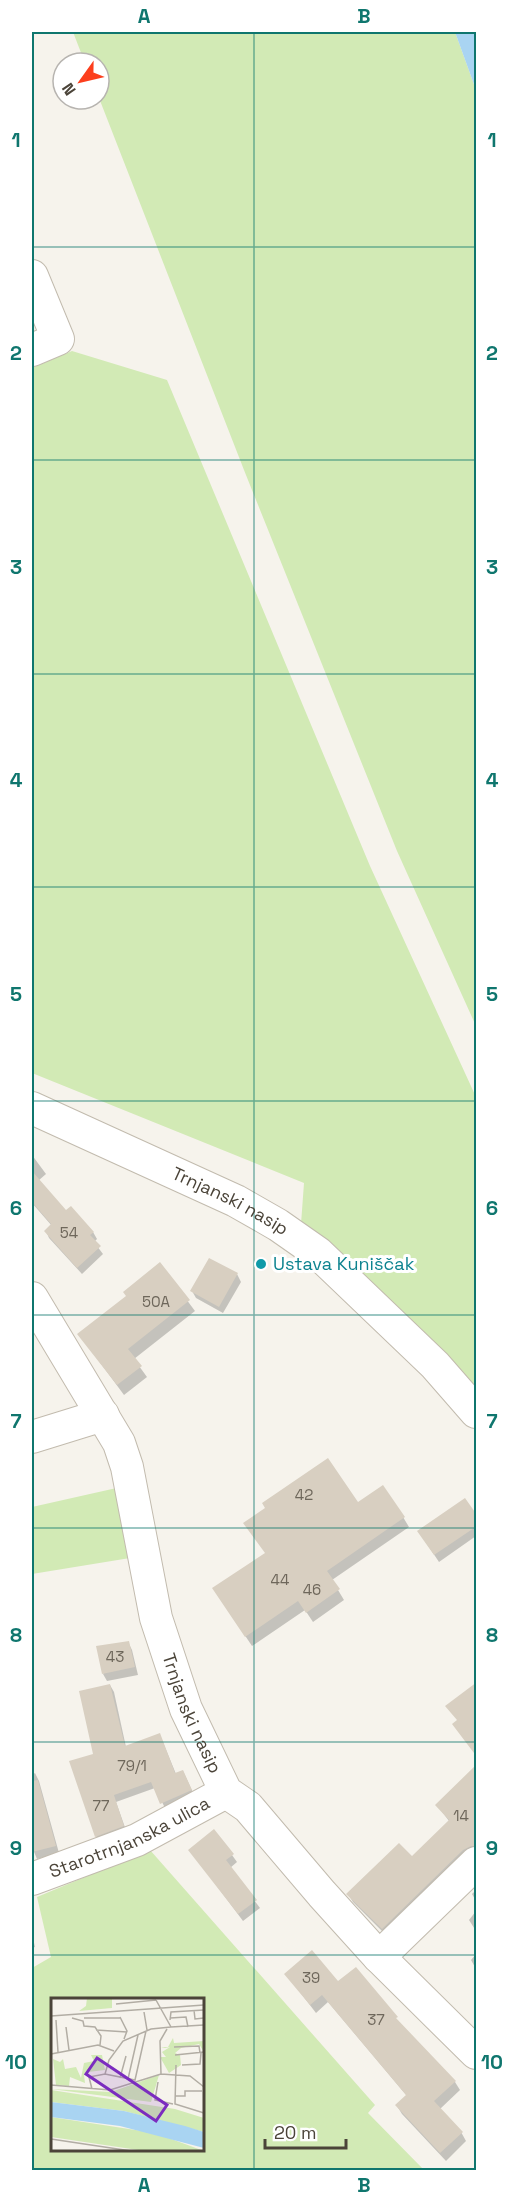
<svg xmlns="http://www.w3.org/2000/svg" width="508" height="2202" viewBox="0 0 508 2202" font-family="'Space Grotesk',sans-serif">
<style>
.green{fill:#d2eab5;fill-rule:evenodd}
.water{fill:#a9d4f2}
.shadow{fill:#0003}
.building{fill:#d8cfc1}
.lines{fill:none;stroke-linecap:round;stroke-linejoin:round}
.minor-casing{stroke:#c2bbae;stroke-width:34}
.minor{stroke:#fff;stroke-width:32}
.grid{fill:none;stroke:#0f766e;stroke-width:1.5;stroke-opacity:0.55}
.culture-dot{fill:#0f9aa8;stroke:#fff;stroke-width:2}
.labels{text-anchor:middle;stroke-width:6;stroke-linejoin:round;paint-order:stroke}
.number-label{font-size:15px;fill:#6e675b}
.street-label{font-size:18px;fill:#4b4439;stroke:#fff}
.culture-label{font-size:18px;fill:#0d838f;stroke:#fff;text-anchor:start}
.inset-road{fill:none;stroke:#b2ada4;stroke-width:1.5}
.view{fill:#7b2cbf;fill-opacity:0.15;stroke:#7b2cbf;stroke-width:3}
.inset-edge{fill:none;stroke:#4b4439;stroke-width:3}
.neatline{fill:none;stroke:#0f766e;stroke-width:2}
.grid-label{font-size:20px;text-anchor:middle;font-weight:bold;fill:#0f766e}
</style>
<rect width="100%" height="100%" fill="#f6f3ec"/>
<path class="green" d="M73,32h382l21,58v936l-79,-175 -153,-381 -145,-372v-35h-14z
M72,351l95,29 203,486 106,231v293l-175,-166 3,-41 -272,-110v-705z
M121,1487l9,71 -98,16v-67z
M150,1850l225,255 -7,8 56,57h-392v-202l19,-11 -14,-60zM52,2000h150v150h-150z"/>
<path class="water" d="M455,32h21v58z"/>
<path class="shadow" d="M32,1155l14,19 -8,7 28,31 27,20 4,7 -3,3 9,12 -21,20 -33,-36 -3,-7 6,-5 -20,-23z
M160,1264l35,47 -61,48 13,18 -23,18 -45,-61 48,-37z
M237,1274l4,8 -18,31 -27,-15 -4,-7z
M357,1504l46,13 6,10 -77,53 12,20 -31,22 -8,-12 -53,36 -32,-48z
M476,1518v18l-37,26 -16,-24z
M128,1642l4,8 6,25 -31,6 -4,-7z
M110,1685l4,7 12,55 34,-12 16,39 7,-3 12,26 -29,13 -11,-22 -39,14 11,31 -27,10 -4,-7 -1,-81z
M476,1767v86l-89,83 -34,-34 -5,-8 64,-35 37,-38 -12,-16z
M35,1773l4,8 20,72 -22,6 -5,-12v-72z
M190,1850l42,5 5,7 -7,6 30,40 -17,13z
M476,1890v11l-4,-7z
M476,1911v20l-7,-11z
M32,1934l3,13 -3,1z
M476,1954v15l-5,-9z
M355,1969l45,56 55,57 5,8 -20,19 21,23 5,9 -20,20 -44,-47 -5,-8 10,-10 -79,-94 -12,11 -30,-39 52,10z"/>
<path class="building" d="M32,1171l34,39 5,-4 23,26 -4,3 11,11 -24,22 -33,-37 7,-7 -19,-22z
M209,1258l29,15 -19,34 -29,-16z
M160,1262l30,38 -62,49 14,17 -25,19 -40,-51 49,-38 -3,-4z
M328,1458l30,44 25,-17 22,32 -78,54 13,18 -34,24 -8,-12 -53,36 -33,-49 53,-35 -22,-30 22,-15 -3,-5z
M465,1498l12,17v11l-43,29 -17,-24z
M129,1641l6,26 -33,7 -6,-28z
M477,1682v75l-25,-33 5,-4 -12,-14z
M110,1684l15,62 35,-13 15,40 8,-3 9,20 -32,14 -9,-22 -37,13 10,31 -29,11 -26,-76 24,-7 -14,-63z
M477,1764v82h-6l-8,4 -81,79 -36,-35 53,-51 13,13 37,-36 -14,-15z
M38,1780l18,66 -24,6v-71z
M214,1829l20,25 -8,6 31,40 -19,14 -50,-64z
M312,1950l26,31 18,-14 42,50 -2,1 60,63 -22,20 29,31 -23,21 -45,-48 11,-10 -84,-100 -12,10 -26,-31z"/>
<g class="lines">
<defs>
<g id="minor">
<path d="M32,276l26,63 -26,11"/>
<path id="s1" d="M32,1108l204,93 42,24 40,28 117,112 41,47"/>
<path id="s2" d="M32,1298l87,145 8,24 29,151 30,91 40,83 22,15 74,87 57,63 97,96"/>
<path d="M32,1437l71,-22"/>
<path id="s3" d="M32,1879l105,-39 89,-48"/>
<path d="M379,1957l97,-94"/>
</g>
</defs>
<use href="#minor" class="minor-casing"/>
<use href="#minor" class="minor"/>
</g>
<path class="grid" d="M254,32v2138M32,247h444M32,460h444M32,674h444M32,887h444M32,1101h444M32,1315h444M32,1528h444M32,1742h444M32,1955h444"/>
<circle class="culture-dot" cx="261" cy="1264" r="6"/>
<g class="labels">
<g class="number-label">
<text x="69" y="1238">54</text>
<text x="156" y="1307">50A</text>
<text x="304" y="1500">42</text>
<text x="280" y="1585">44</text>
<text x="312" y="1595">46</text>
<text x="115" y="1662">43</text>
<text x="132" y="1771">79/1</text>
<text x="101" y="1811">77</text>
<text x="461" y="1821">14</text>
<text x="311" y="1983">39</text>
<text x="376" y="2025">37</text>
</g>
<g class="street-label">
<text dy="6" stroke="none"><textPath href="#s1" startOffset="219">Trnjanski nasip</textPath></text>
<text dy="6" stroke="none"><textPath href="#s2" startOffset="450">Trnjanski nasip</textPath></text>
<text dy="6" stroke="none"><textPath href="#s3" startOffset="106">Starotrnjanska ulica</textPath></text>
</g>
<g class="culture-label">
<text x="273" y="1270">Ustava Kuniščak</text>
</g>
</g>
<g transform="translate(51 1998)">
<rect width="153" height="153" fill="#f6f3ec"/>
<path d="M36,0h25v10l-33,3 7,-5zM122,40l1,5 30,-2v11l-5,-8 -18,4 -6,5 5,2 1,10 -12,8 -9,-16h6l-4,-5 8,-5 -5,1 -4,-1h7zM40,57h11l3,15 -17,2 -4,3 1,8 -15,-6 -1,9 -13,-1 -3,-26 7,3 3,-3 2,10 11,-2 5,11 3,-15 10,-2zM108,77l-8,27 -100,-13 60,3zM0,92l124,19 29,9v14l-80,-21 -73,-9zM0,119l104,16 49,18h-59l-94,-14z" fill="#d2eab5"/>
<path d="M0,104l73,9 61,15 19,6v16l-84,-22 -69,-9z" fill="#a9d4f2"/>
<path class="inset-road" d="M105,2l15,27M65,6l40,-4M143,12l1,9 9,-1M93,14l3,18M0,18l153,-11M69,19l7,14 -3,8M21,20l11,3 1,5 11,1 6,9 -1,9M33,20h37M119,20l16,-1 2,10M5,22l2,32M119,22l1,-8 33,-2M15,29l3,23M120,29l33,-2M45,32l31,2M123,49l25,-1 1,7M0,56l47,-9 16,6M124,57l29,-3M125,67l-1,39 29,9M131,67l18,-1 1,-11M54,76l4,-14 14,-19 28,-12 20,-2M110,76l-1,-33 7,-12M69,80l6,-22M77,81l10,-44M107,84l-3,18 18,4M0,87l59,5 51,-16 29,2 14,11M41,91l-3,-12 16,-3 30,6 11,-49M124,98h10v-5h17M0,141l80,12"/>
<path class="view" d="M46,60l70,47 -11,16 -70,-47z"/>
<rect width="153" height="153" class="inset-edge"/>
</g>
<rect width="508" height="2202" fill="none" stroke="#ffffff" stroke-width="66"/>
<g transform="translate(81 81) rotate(236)"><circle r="28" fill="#ffffff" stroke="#b7b4b0" stroke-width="1.5"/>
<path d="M0-4.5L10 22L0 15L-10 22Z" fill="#fc3f1d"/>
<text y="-9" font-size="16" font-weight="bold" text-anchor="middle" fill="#4b4439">N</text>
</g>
<path d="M265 2139v9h81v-9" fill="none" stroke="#4b4439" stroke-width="3"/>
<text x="274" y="2139" font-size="18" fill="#4b4439" stroke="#ffffff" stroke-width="4.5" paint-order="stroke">20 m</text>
<rect x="33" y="33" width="442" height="2136" class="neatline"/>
<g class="grid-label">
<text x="144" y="23">A</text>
<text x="364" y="23">B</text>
<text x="16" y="147">1</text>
<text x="492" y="147">1</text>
<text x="16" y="360">2</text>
<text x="492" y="360">2</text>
<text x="16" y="574">3</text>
<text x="492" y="574">3</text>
<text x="16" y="787">4</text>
<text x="492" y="787">4</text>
<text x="16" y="1001">5</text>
<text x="492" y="1001">5</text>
<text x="16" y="1215">6</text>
<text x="492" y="1215">6</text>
<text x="16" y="1428">7</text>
<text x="492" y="1428">7</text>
<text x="16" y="1642">8</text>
<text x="492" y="1642">8</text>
<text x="16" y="1855">9</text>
<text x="492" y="1855">9</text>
<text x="16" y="2069">10</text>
<text x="492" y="2069">10</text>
<text x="144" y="2192">A</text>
<text x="364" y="2192">B</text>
</g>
</svg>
